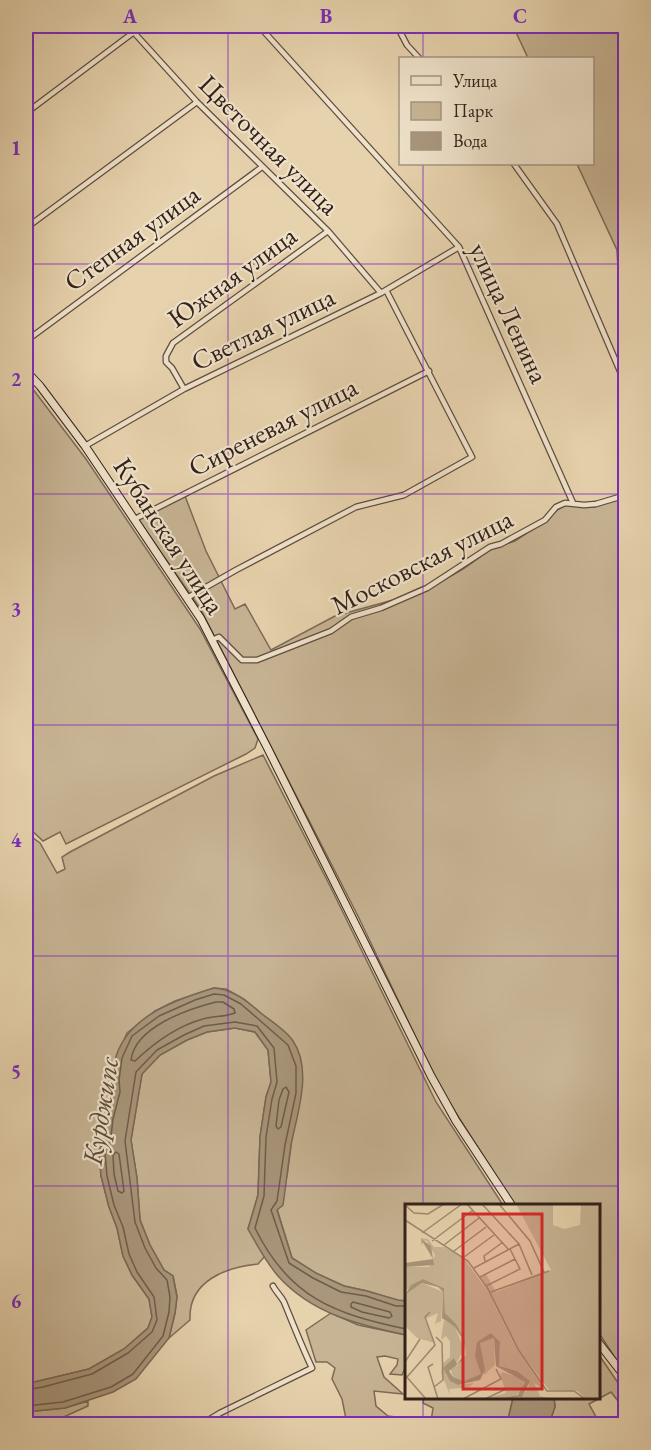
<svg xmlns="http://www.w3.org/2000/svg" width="651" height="1450" viewBox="0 0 651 1450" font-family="'EB Garamond',serif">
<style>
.green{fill:#c7b494;stroke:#7c6a58;stroke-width:1.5}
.water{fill:#a9967b;stroke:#796755;stroke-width:1.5}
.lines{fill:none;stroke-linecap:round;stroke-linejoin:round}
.shore{stroke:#6e5c4b;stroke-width:1.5}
.minor-casing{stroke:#5f4d40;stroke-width:7}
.secondary-casing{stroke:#32211b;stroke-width:9}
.minor{stroke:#efe2ca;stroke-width:4.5}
.secondary{stroke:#efe2ca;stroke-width:7}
.grid{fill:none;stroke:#7b2cbf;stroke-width:1.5;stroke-opacity:0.55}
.labels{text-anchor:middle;stroke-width:4.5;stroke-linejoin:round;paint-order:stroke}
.street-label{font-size:27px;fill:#32211b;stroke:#efe2ca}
.water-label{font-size:28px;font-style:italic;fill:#5c4a3d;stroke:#efe2ca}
.inset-road{fill:none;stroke:#9e8b73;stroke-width:1.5}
.view{fill:#d62828;fill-opacity:0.15;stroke:#d62828;stroke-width:3}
.inset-edge{fill:none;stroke:#32211b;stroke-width:3}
.neatline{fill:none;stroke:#7b2cbf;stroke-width:2}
.grid-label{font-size:20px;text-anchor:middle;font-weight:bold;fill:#7b2cbf}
</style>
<rect width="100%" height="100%" fill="#e6d2ad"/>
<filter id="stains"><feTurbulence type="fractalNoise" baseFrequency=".00333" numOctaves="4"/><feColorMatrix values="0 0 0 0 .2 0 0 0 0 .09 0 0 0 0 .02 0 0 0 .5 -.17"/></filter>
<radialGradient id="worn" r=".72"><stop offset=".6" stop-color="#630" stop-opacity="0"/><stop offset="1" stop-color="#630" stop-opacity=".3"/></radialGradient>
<path class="green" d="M513,26h112v271l-6,-11 -2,-36 -40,-86h15v-106h-64z
M26,380l60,79 114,170 58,110 -3,9 -9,6 -180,90 -6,-12 -17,9 -17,-16z
M185,496l21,55 29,58 10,-5 26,46 64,-34 58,-16 31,-14 4,3 35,-20 30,-21 22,-7 33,-22 9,-9 9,-5 28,2 31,-10v876l-26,-40 -1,-127 -83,-1 -75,-117 -82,-172 -157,-306 -63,-91z
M263,755l67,131 106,216 67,103 -97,1v95h-8l-31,-10 -23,-5 -29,-13 -23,-15 -15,-49 10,-33 4,-30 2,-105 -49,-42 -18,-10 -12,-1 -39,13 -20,10 -28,22 -10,23 -3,8 -1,17 2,10 -8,26 -3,26 -5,7 2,26 8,31 8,21 6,28 9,19 17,24 3,18 -4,11 -24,21 -35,20 -63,15v-227l2,-9 -2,-45v-270l14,10 17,30 8,-4 -3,-12 8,-5 144,-76z
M235,1028l20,4 13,18 3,32 -5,15 -6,40 -2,58 -10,34 17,27 -7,8c-32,3 -70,17 -68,56l-21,18 6,-25 2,-17 -4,-20 -9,-6 -14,-25 -10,-25 -3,-42 -6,-38 11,-66 18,-19 27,-15 20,-8z
M331,1313l27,12 48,10v31l-4,9 -12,-1 7,-9 1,-6 -13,-3 -8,1 7,20 19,17 -29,-3 2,15 12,10 15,2 2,6h-58l-5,-25 -10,-20 3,-11 -8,-6h-11l-10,-32z
M599,1355l26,38v17l-14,-18 -22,12 11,20h-51l6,-17 -1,-9h44z
M424,1398h89l-6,26h-82l6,-3 2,-13 -10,-5z
M88,1401v5l-29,13 -1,5h-32v-12l39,-4z"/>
<path class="water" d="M214,988c20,2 33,13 48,26 9,7 25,17 31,27 20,29 4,73 -2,104 -3,20 -5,40 -8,60l-6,5 15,48 24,15 28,13 23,5 31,9 8,1v34c-47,-10 -94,-21 -128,-59 -12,-14 -21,-31 -30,-47l10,-34 2,-58 6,-40 5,-15 -3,-32 -13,-18 -20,-4 -28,4 -20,8 -27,15 -18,19 -11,66 6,38 3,42 10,25 14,25 9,6 4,21 -2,16 -6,25 -33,41 -23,13 -48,16 -39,4v-28l63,-15 35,-20 24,-21 4,-11 -3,-18 -17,-24 -9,-19 -6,-28 -8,-21 -8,-31 -2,-26c8,-10 5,-23 8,-35 2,-7 6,-15 7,-22 1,-9 -2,-18 0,-28 8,-47 60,-65 100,-77z
M513,1398h41l1,9 -6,17h-42z"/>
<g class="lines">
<path class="shore" d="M216,1002h7l11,7 1,4c-10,4 -22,3 -32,6 -26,7 -49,24 -68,42l-4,-1c4,-33 57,-51 85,-58z
M286,1087l3,5 -8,35 -3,2 -2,-3 3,-26 4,-11z
M116,1152l3,2 5,37 -2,2 -4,-2 -4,-17 -1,-19z
M353,1302l37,10 2,4 -3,2 -27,-6 -11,-5v-3z
M26,1390l17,-3 49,-13 36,-21 24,-21 5,-12 -3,-23 -17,-25 -8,-18 -6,-27 -9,-22 -7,-29 -2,-23 5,-8 3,-26 7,-27 -1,-12 3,-22 10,-22 27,-20 36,-16 19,-6 10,1 17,9 47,41 8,21v27l-11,52 -8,56 -6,9 18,53 24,15 28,14 25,4 30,10h10
M26,1406l37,-4 48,-15 22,-13 30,-38 6,-24 1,-15 -3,-17 -11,-12 -11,-20 -10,-26 -10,-81 11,-69 21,-22 27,-15 20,-9 31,-4 22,4 17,22 3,34 -5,17 -6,38 -2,59 -9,32c34,70 80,86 151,101"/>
<defs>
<path id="minor" d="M128,26l69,76 131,129 53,62
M259,26l200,221 114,256
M397,26l10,19 12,13
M26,113l108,-81
M514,164l43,60 69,161
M26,228l171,-126
M26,341l236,-174
M184,389l-12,-21 -6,-6v-6l7,-13 155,-112
M85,446l99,-57 197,-96 78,-46
M135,519l294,-148
M187,598l49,-28 120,-63 48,-12 68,-38 -86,-167
M212,640l7,-3 23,23h15l74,-29 20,-14 30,-9 46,-20 63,-41 11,-3 44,-24 11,-13 9,-4 19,2 12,-1 30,-9
M202,1424l18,-11 92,-45c-10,-21 -19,-44 -28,-66 -3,-6 -8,-10 -11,-16"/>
<path id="secondary" d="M26,371l14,15 45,60 116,173 66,128 164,329 25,45 56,85
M598,1342l28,36"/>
</defs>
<use href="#minor" class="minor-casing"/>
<use href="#secondary" class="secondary-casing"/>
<use href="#minor" class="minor"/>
<use href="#secondary" class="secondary"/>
</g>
<path class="grid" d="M228,26v1398M423,26v32M423,164v1042M26,264h600M26,494h600M26,725h600M26,956h600M26,1186h600M423,1398v26"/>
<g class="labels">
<g class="street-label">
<text transform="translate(269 145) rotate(45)" y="9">Цветочная улица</text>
<text transform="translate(132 238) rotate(-36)" y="9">Степная улица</text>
<text transform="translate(232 277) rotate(-36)" y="9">Южная улица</text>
<text transform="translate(509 313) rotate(65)" y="9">улица Ленина</text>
<text transform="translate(263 329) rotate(-26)" y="9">Светлая улица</text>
<text transform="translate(273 427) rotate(-27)" y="9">Сиреневая улица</text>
<text transform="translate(169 536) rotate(57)" y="9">Кубанская улица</text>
<text transform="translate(422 562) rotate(-27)" y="9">Московская улица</text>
</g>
<g class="water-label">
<text transform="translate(100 1111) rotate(-81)" y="10">Курджипс</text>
</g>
</g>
<g transform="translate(405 1204)">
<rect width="195" height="195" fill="#e6d2ad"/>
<path d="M111,0h37v21l11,4 16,-4 1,-21h19v195h-14l-8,-8 -29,-1 -33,-45 -36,-68 6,-3 10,18 55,-22zM16,34l7,1 6,8h10l19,10 24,33 29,57 29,43 -11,-7 6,13 12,3h-33l10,-11 -1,-8 -11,-9 -19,-5 2,-20 -9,-13 -15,16 5,25 -17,7 -11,-4 -3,-11h7l9,-11 -2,-18 -19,-24 -1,-25 -21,-9 -18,12v-24h24l6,-12 -9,-15 -5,5zM17,79l21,9 -2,29 -6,3 3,-11 -13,6 10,24 -18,-5 -12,-12v-31zM39,116l11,7 9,22 -8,15 -2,-6 -8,17 12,10 16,-2 -5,4 -20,2 1,6 -9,-22 1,-9 8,-7v-16l-4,-5 -5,4zM89,134l1,27 -11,10 -4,-32zM98,168l22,8 -4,12 -10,6 -26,1 21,-6 -6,-19z" fill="#c7b494"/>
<path d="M16,35l10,7 3,19 -29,2v-4l28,-4zM18,75l21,9 1,25 11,11 9,16 -2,20 -14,11 4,6 11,4 17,-7 -6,-18 2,-14 14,-9 9,9 -1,24 18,5 13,10 -8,16 -22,2 18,-4 7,-13 -29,-16 -2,-28 -14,5 5,27 -5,10 -22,5 -8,-4 -7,-13 11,-10 3,6 6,-8 -1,-18 -7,-11 -13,-9 1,-26 -5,-5 -16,-4 -17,12 6,-10z" fill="#a9967b"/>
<path class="inset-road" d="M62,0l42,46M77,0l37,40 13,31M94,0l31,37 14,31M0,1l9,8 14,1 16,-10M0,16l63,41 20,28 30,60 29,42h27l11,8M17,29l40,-29M27,37l41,-31M39,41l35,-27M49,47l32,-24M59,53l30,-22M80,57l-1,-5 19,-14M69,64l45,-24M75,73l35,-18M81,82l34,-17 -10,-20M86,88l58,-21M0,158l15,-23M28,160l-5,3 10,32M0,171l21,24M2,173l28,-32 -10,-28 5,-5M29,183l9,-7 -1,-37 -6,-6M58,195l38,-20 -5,-10M80,195l21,-10"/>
<path class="view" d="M58,10h79v175h-79z"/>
<rect width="195" height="195" class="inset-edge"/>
</g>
<rect width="651" height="1450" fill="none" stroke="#e6d2ad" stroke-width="66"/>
<rect x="399" y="57" width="195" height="108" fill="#efe2ca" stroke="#a39584" stroke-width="1.5"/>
<rect x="411" y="76" width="30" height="9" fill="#efe2ca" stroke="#a39584" stroke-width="1.5"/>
<text x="453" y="87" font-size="18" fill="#32211b">Улица</text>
<rect x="411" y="102" width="30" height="18" fill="#c7b494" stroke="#a39584" stroke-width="1.5"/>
<text x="453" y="117" font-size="18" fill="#32211b">Парк</text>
<rect x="411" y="132" width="30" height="18" fill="#a9967b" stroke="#a39584" stroke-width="1.5"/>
<text x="453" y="147" font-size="18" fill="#32211b">Вода</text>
<rect x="33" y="33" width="585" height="1384" class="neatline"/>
<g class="grid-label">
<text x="130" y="23">A</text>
<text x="326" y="23">B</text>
<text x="520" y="23">C</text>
<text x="16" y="155">1</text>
<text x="16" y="386">2</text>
<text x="16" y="616">3</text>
<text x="16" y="847">4</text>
<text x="16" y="1078">5</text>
<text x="16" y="1308">6</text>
</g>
<rect width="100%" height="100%" filter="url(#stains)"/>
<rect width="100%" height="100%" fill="url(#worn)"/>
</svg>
